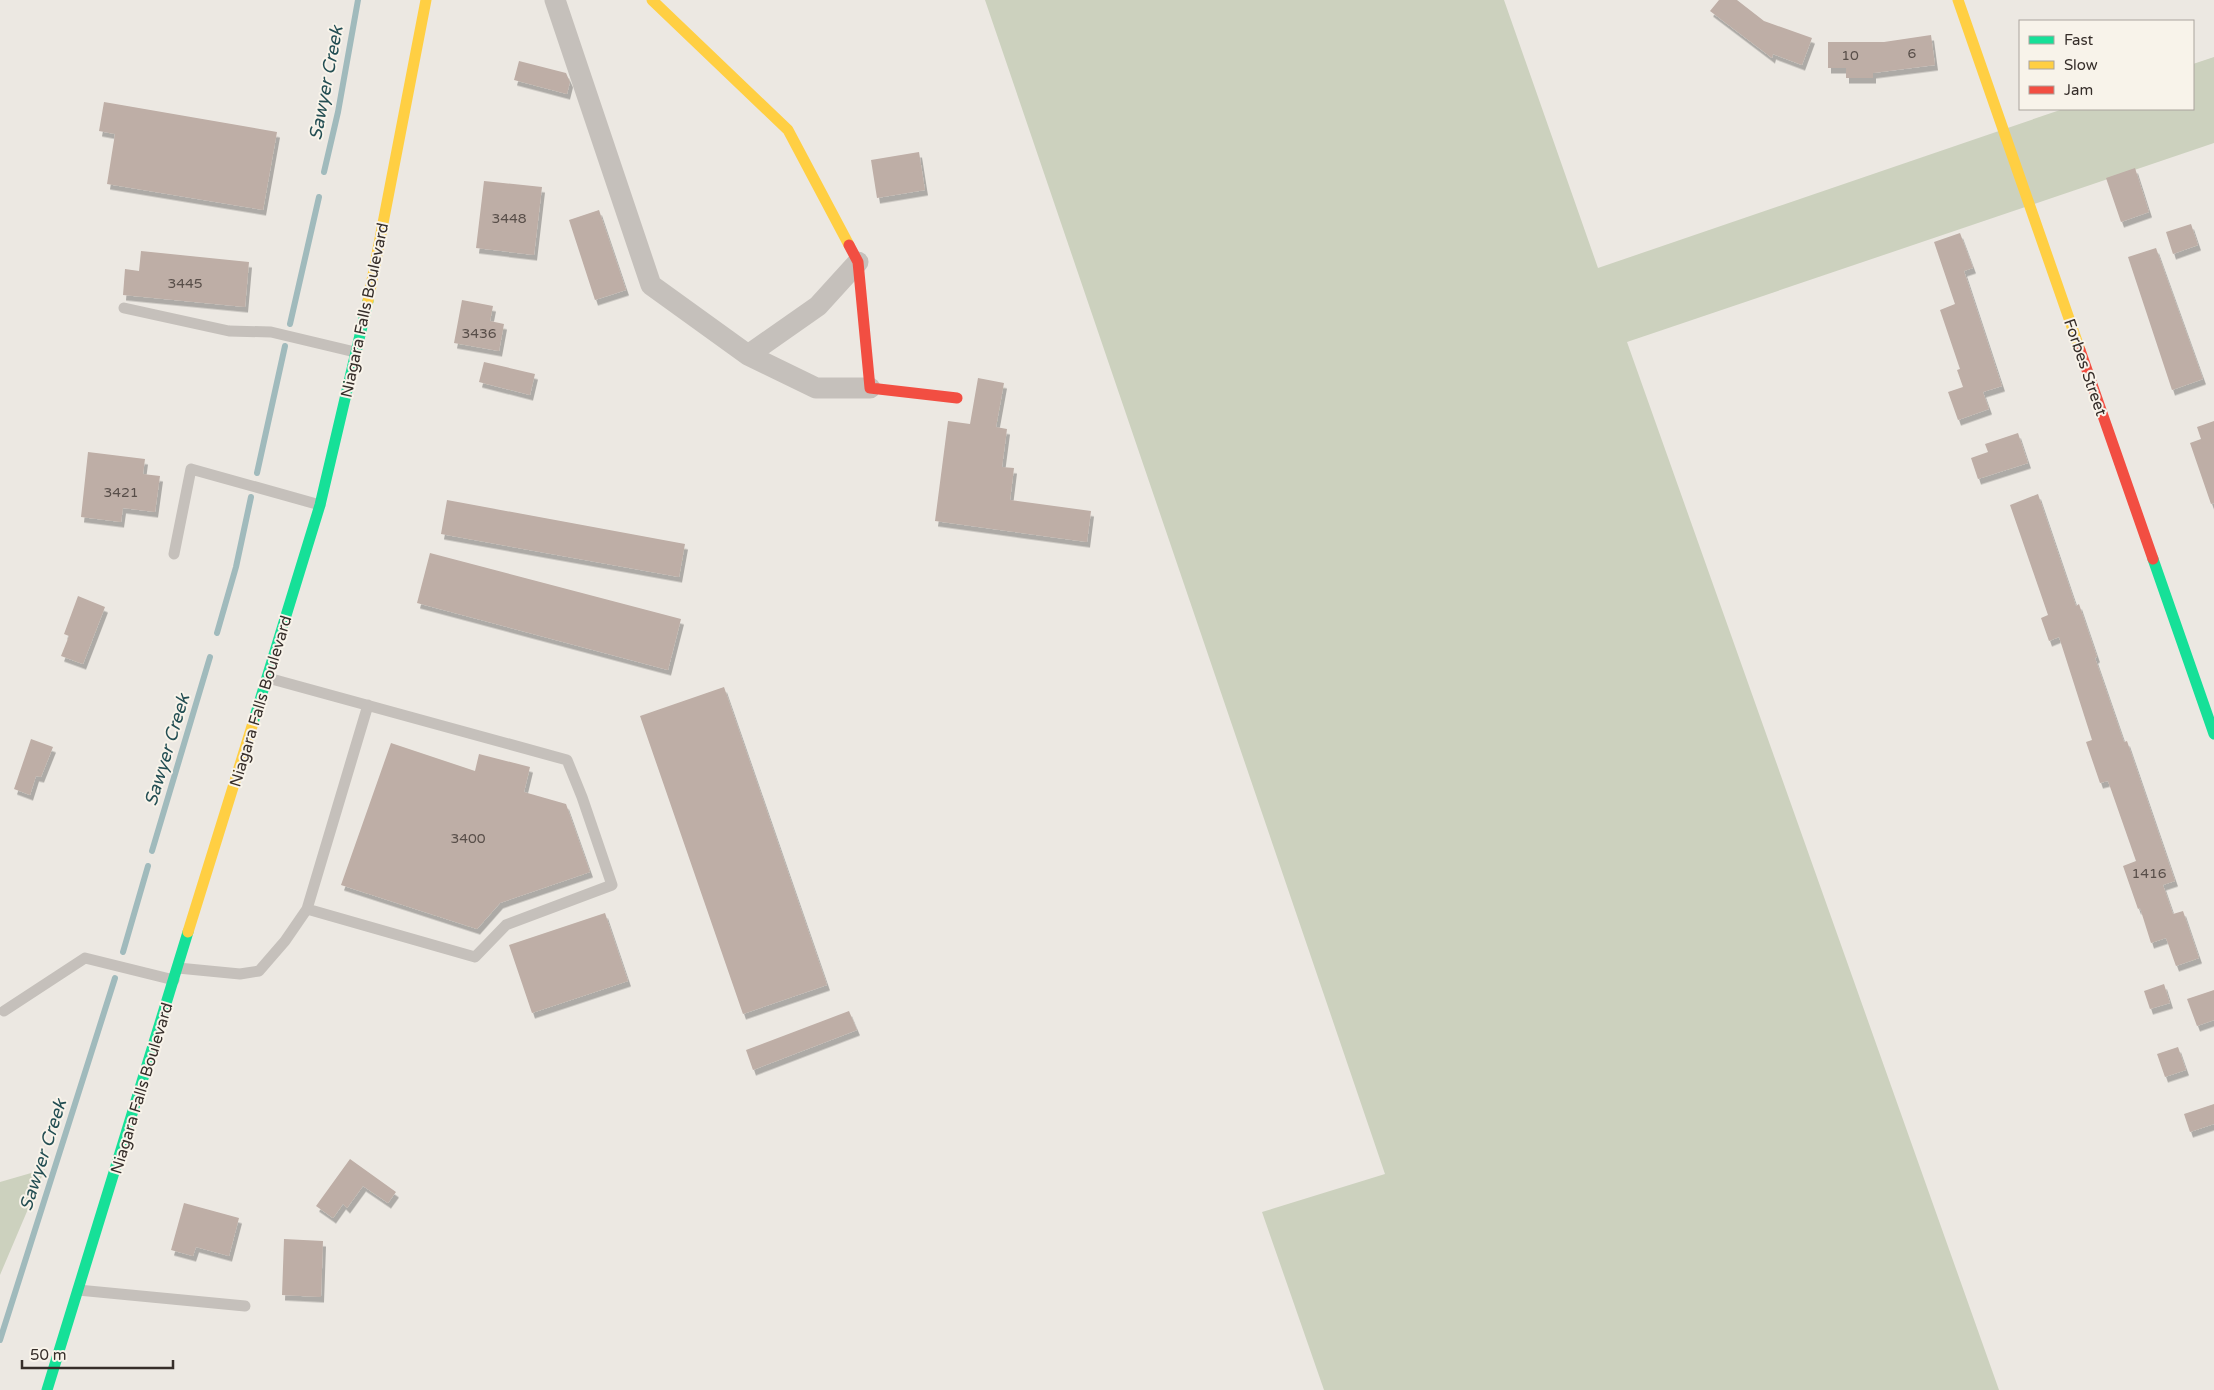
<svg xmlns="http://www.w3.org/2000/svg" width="2214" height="1390" viewBox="0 0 2214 1390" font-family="'Varela Round',sans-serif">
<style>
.green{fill:#ccd1be}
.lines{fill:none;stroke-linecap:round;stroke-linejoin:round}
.stream{stroke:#a0babc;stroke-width:6}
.building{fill:#beaea6;filter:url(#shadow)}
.lane{stroke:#c5c0bb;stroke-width:11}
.street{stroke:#c5c0bb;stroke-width:21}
.fast{stroke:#16e098;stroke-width:11}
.slow{stroke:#ffcf43;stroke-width:11}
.jam{stroke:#f24e42;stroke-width:11}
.labels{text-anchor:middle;stroke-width:4;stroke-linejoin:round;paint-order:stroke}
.number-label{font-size:14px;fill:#584e49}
.street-label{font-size:16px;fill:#362e2a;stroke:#f8f3ea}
.water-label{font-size:18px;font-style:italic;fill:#234e53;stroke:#f8f3ea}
</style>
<defs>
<filter id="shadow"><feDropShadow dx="3" dy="5.5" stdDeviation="0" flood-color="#0004"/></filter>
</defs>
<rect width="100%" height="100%" fill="#ece8e2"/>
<path class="green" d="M985,0h519l94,268 465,-159h130v-45l21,-7v86l-587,199 372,1048h-675l-62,-178 123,-38z
M45,1169l-45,106v-93z"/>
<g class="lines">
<path class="stream" d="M324,172l14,-60 20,-112
M290,324l29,-127
M257,473l28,-127
M217,633l19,-66 15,-70
M152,851l58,-194
M123,952l25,-86
M0,1340l115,-362"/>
</g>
<path class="building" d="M1719,0h18l27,21 48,17 -10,27 -29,-11 -1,4 -62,-47z
M1931,35l4,30 -62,8v5h-27v-10h-18v-26h56z
M519,61l47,12 4,9 -3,12 -53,-14z
M104,102l173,30 -14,78 -156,-26 8,-50 -16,-3z
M919,152l6,38 -48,8 -6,-38z
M2135,168l14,44 -28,10 -15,-44z
M484,181l58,6 -8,68 -58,-7z
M599,210l27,80 -31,10 -26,-80z
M2191,224l7,21 -25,9 -7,-22z
M1960,233l13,35 -9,3 38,115 -19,6 6,17 -31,11 -10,-28 15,-5 -6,-17 3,-1 -20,-59 15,-6 -21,-62z
M2156,248l47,131 -31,11 -44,-133z
M141,251l108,11 -4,45 -122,-12 2,-26 14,2z
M462,300l31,6 -3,15 14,3 -5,27 -45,-8z
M484,362l51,12 -5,21 -51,-13z
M978,378l26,5 -8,44 11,2 -5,38 12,1 -4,32 81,11 -4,31 -152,-21 13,-100 22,3z
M2214,421v82l-3,1 -21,-61 11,-4 -4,-12z
M2018,433l10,30 -50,16 -7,-21 17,-6 -3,-8z
M88,452l57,7 -2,15 17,2 -5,36 -32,-4 -2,14 -40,-5z
M2038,494l38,112 3,-2 18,53 -2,1 29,84 3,-1 48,140 -12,4 10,29 10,-3 16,47 -23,8 -10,-28 -15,5 -11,-35 -2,1 -15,-43 13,-5 -28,-80 -8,2 -14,-41 6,-2 -33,-103 -10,4 -8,-23 7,-3 -38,-110z
M447,500l238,44 -6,33 -238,-43z
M430,553l251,66 -13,51 -251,-67z
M78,596l27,11 -22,57 -22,-8 8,-20 -5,-2z
M724,687l103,298 -84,29 -103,-298z
M31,739l22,8 -12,30 -5,-1 -6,19 -16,-6z
M391,743l84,28 4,-17 51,13 -6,25 42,12 24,68 -90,31 -23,26 -136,-44z
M605,913l23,68 -96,32 -23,-68z
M2164,984l6,19 -20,6 -6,-18z
M2214,990v30l-17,6 -10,-27z
M849,1011l8,19 -104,40 -7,-20z
M2178,1047l8,23 -21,7 -8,-23z
M2214,1104v20l-24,8 -6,-18z
M350,1159l46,33 -8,11 -25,-17 -16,22 -4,-4 -10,14 -17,-12z
M184,1203l55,15 -10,38 -33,-9 -3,9 -22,-6z
M284,1239l39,2 -2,56 -39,-2z"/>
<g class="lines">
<path class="lane" d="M124,308l105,23 42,1 84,20
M174,554l17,-85 129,36
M307,909l61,-204
M178,968l62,6 19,-3 26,-30 22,-32 168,48 31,-32 106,-40 -30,-88 -15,-37 -299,-82
M4,1011l81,-53 89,22
M78,1290l167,16"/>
<path class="street" d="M555,0l96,285 97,70 68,33h54
M748,355l70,-49 40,-44"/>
<path class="fast" d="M2153,559l61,175
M253,723l67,-218 48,-204
M47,1390l141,-458"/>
<path class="slow" d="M652,0l136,130 61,115
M1958,0l122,350
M368,301l58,-301
M188,932l65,-209"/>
<path class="jam" d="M849,245l9,17 12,126 87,10
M2080,350l73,209"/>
</g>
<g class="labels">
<g class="number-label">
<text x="1912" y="58">6</text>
<text x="1850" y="60">10</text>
<text x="509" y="223">3448</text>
<text x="185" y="288">3445</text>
<text x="479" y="338">3436</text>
<text x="121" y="497">3421</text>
<text x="468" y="843">3400</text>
<text x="2149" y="878">1416</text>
</g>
<g class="street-label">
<text transform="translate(364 310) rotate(-78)" y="6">Niagara Falls Boulevard</text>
<text transform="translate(2086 367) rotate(71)" y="6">Forbes Street</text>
<text transform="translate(260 701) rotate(-73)" y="6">Niagara Falls Boulevard</text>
<text transform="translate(141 1088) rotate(-73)" y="6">Niagara Falls Boulevard</text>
</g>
<g class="water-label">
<text transform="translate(326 83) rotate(-79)" y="6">Sawyer Creek</text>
<text transform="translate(167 750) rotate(-73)" y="6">Sawyer Creek</text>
<text transform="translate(43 1155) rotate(-72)" y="6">Sawyer Creek</text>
</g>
</g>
<rect x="2019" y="20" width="175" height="90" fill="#f8f3ea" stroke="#aaa49d"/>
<rect x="2029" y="36" width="25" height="8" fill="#16e098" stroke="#aaa49d"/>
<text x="2064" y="45" font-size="15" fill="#362e2a">Fast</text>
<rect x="2029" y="61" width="25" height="8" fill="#ffcf43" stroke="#aaa49d"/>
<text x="2064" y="70" font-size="15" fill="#362e2a">Slow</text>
<rect x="2029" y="86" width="25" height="8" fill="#f24e42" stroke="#aaa49d"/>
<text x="2064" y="95" font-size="15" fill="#362e2a">Jam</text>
<path d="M22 1360v8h151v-8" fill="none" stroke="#362e2a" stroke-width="2.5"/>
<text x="30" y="1360" font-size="15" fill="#362e2a" stroke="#f8f3ea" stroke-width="4" paint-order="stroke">50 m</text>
</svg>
